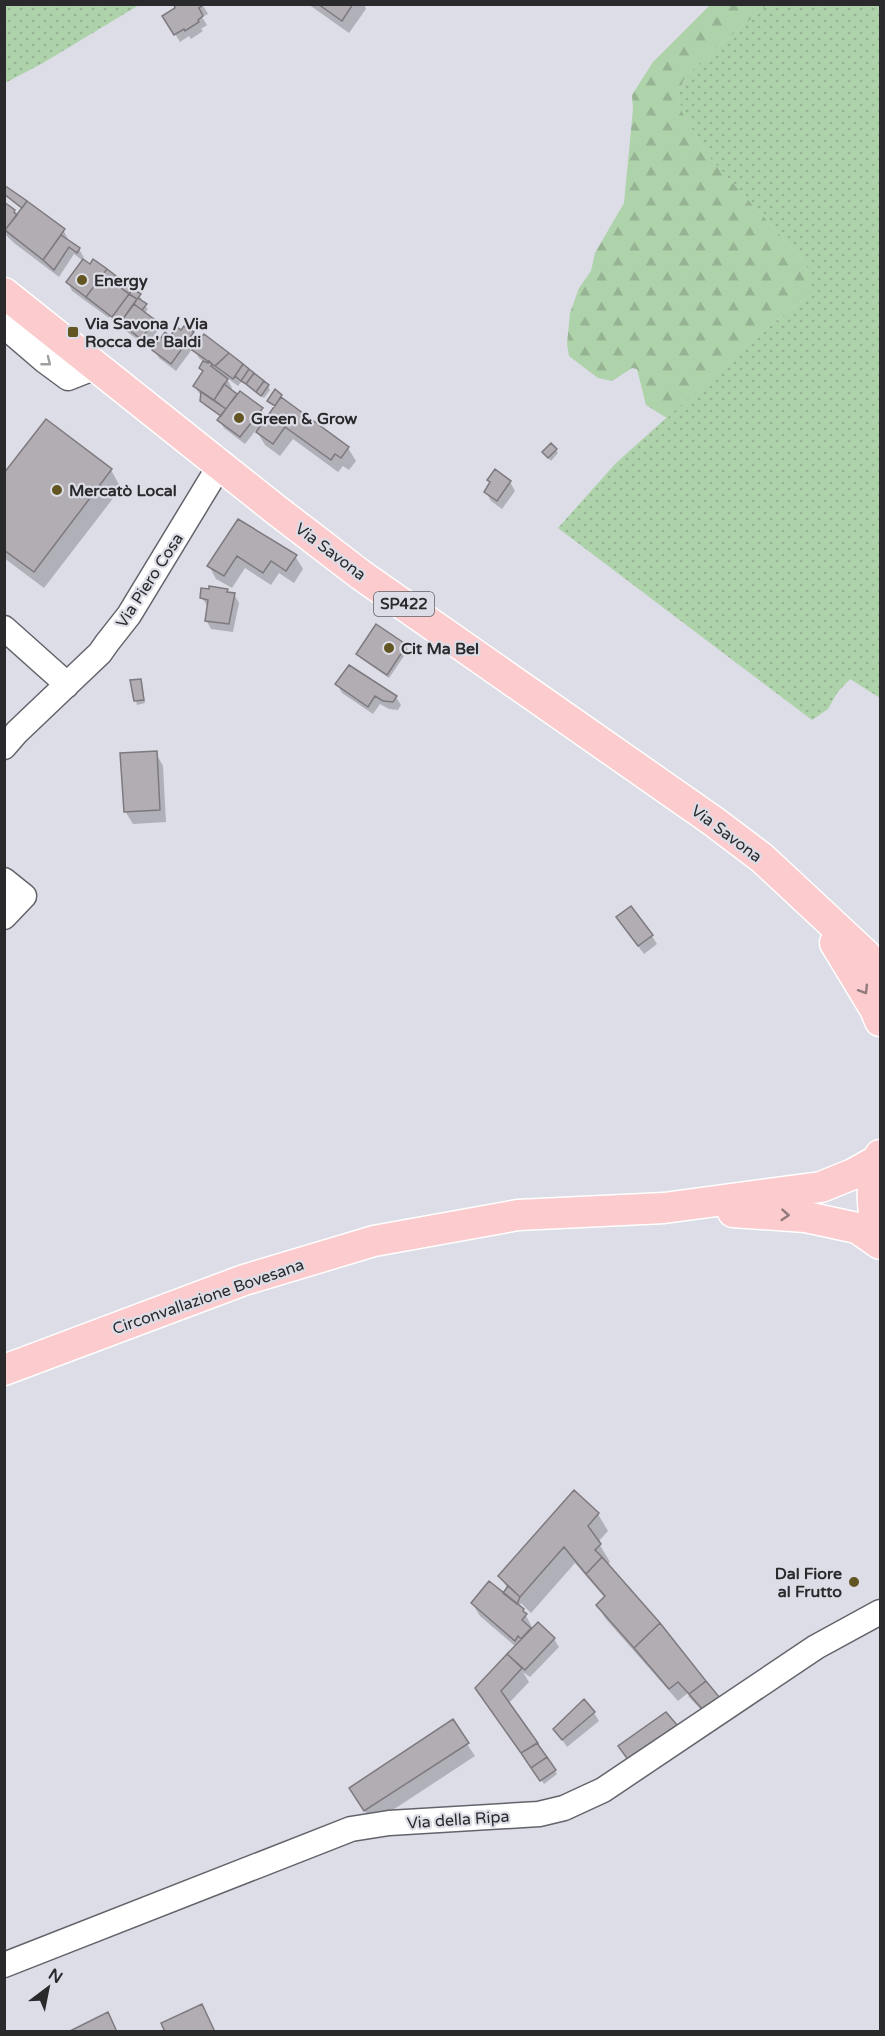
<svg xmlns="http://www.w3.org/2000/svg" width="885" height="2036" viewBox="0 0 885 2036" font-family="'Varela Round',sans-serif">
<style>
.grass{fill:url(#grass-dots)}
.forest{fill:url(#forest-firs)}
.shadow{fill:#0003}
.building{fill:#b2acb3;stroke:#7e797f;stroke-width:1.5}
.lines{fill:none;stroke-linecap:round;stroke-linejoin:round}
.minor-casing{stroke:#63646b;stroke-width:27}
.major-casing{stroke:#fff;stroke-width:33}
.minor{stroke:#fff;stroke-width:24}
.major{stroke:#fbcbcd;stroke-width:30}
.oneway{stroke:#9f9fa0}
.oneway2{stroke:#927a7d}
.poi-dot{fill:#635522;stroke:#dcdde6;stroke-width:2}
.labels{text-anchor:middle;stroke-width:4.5;stroke-linejoin:round;paint-order:stroke}
.shield{fill:#dcdde6;stroke:#5f6064;stroke-width:1.5}
.shield-label{font-size:15px;font-weight:bold;fill:#2a2a2d}
.poi-label{font-size:16px;font-weight:bold;fill:#2a2a2d;stroke:#dcdde6;text-anchor:start}
.street-label{font-size:16px;fill:#2a2a2d;stroke:#dcdde6}
</style>
<defs>
<pattern id="grass-dots" width="8" height="8" patternUnits="userSpaceOnUse" patternTransform="scale(1.5)"><rect width="8" height="8" fill="#aed2aa"/><path d="M2 2h.1M6 6h.1" fill="none" stroke="#96b493" stroke-width="1.8" stroke-linecap="round"/></pattern>
<pattern id="forest-firs" width="22" height="20" patternUnits="userSpaceOnUse" patternTransform="scale(1.5)"><rect width="22" height="20" fill="#aed2aa"/><path d="M5 1l3.5 6h-7zM16 11l3.5 6h-7z" fill="#96b493"/></pattern>
</defs>
<rect width="100%" height="100%" fill="#dcdde6"/>
<path class="grass" d="M5,4h134v1l-96,58 -38,20z
M767,5h113v693l-30,-19 -13,14 -9,16 -16,11 -254,-192 58,-65 146,-131 43,-34 1,-35 -98,-107 -26,-44 -4,-17 6,-16 13,-14z"/>
<path class="forest" d="M710,5h57l-70,60 -13,14 -6,16 4,17 26,44 98,107 6,18 -7,17 -43,34 -95,86 -21,-13 -9,-36 -5,-1 -20,13 -14,-3 -29,-22 -2,-12 3,-31 9,-25 12,-17 4,-18 29,-50 9,-94 -1,-14 21,-33z"/>
<path class="shadow" d="M202,4l6,10 -6,3 5,8 -6,4 2,2 -12,8 -2,-3 -9,6 -11,-18z
M308,4h56l2,5 -17,24z
M4,187l59,43 8,14 8,5 5,9 -2,2 57,36 3,3 -2,2 8,8 -4,5 10,7 5,8 -13,17 -20,-15 -8,-9 -1,2 -6,-4 21,-28 -2,-2 -21,28 -37,-27 -4,-9 15,-21 -9,-7 -15,23 -45,-34 -10,-10v-29l10,7 3,5 6,-6 -19,-15z
M193,333l6,11 69,42 2,4 -6,8 -22,-17 -4,5 -12,-9 6,11 -2,3 31,18 6,9 8,-11 -6,-6 12,-5 3,5 64,47 8,13 -7,9 -6,-4 -5,6 -45,-33 -13,17 -15,-11 -9,-15 -11,14 -21,-16 -5,-8 2,-3 -17,-12 -2,-8 -8,-11 9,-13 -3,-5 4,-6 -5,-4 -6,-10 -17,23 -17,-13 -5,-8 16,-12z
M556,450l2,3 -7,8 -7,-8z
M111,470l10,18 -77,100 -40,-30v-82z
M495,471l15,11 5,9 -13,18 -11,-8 -5,-9z
M238,521l57,35 8,13 -9,14 -15,-10 -8,12 -26,-17 -13,20 -16,-9 -7,-13z
M227,590l2,4h5l5,9 -6,29 -22,-3 -5,-9 2,-13 -6,-9z
M377,626l29,20 2,4 -19,28 -29,-20 -2,-4z
M140,680l5,23 -8,2 -5,-23z
M337,684l59,13 5,8 -3,5 -9,-1 -9,-5 -7,10 -31,-21z
M156,753l7,13 3,56 -33,2 -8,-13z
M623,926l29,10 5,8 -13,10z
M598,1514l10,17 -10,11 12,20 -3,3 97,115 -26,21 -73,-83 -7,-13 7,-7 -30,-35 -44,50 -10,-10 -2,4 4,3 10,19 21,10 5,8 -29,30 -7,-5 6,10 -21,22 49,70 -13,10 -67,-96 39,-41 -36,-31 -8,-13 32,-9 4,-5 -8,-13z
M705,1683l3,34 -20,-21z
M594,1713l5,8 -32,26 -12,-18z
M467,1744l8,12 -102,67 -15,-22z"/>
<path class="building" d="M204,4l-5,4 4,8 -5,4 1,2 -14,9 -1,-2 -10,6 -12,-19 13,-8 -1,-4z
M318,4h35l-11,17z
M4,185l23,16 -5,7 -18,-14z
M27,201l38,28 -22,31 -38,-30z
M4,202l11,8 -1,2 3,3 -12,15z
M61,235l19,13 -3,5 -8,-6 -15,23 -11,-10z
M83,259l7,5 3,-5 14,10 -21,28 -20,-15z
M107,269l26,20 -4,5 -26,-20z
M103,274l26,20 -17,23 -26,-20z
M133,289l8,5 -3,4 9,6 -5,6 -8,-6 3,-5 -8,-5z
M129,294l8,5 -17,24 -8,-6z
M134,304l21,16 -14,19 -21,-16z
M184,326l10,6 -23,32 -19,-14 13,-18 5,4 7,-9 4,3z
M204,334l25,19 -14,13 -23,-16z
M229,353l14,11 -10,15 -18,-13z
M203,361l5,2 1,-2 3,3 -1,2 17,13 -14,21 -21,-14 10,-15 -4,-3z
M243,364l6,5 -8,12 -6,-5z
M249,369l5,4 -8,11 -5,-3z
M254,373l10,8 -8,11 -10,-8z
M264,381l5,4 -8,11 -5,-4z
M224,384l13,10 -11,15 -12,-9z
M275,389l7,6 -7,11 -8,-5z
M240,391l23,17 -23,29 -23,-17z
M201,392l25,17 -5,7 -21,-15z
M281,397l68,50 -8,11 -6,-4 -4,6 -46,-33 -12,17 -17,-12z
M46,419l66,50 -78,103 -30,-22v-77z
M551,443l6,6 -9,9 -6,-6z
M495,469l16,12 -14,20 -13,-9 6,-10 -3,-2z
M238,519l59,36 -11,16 -15,-10 -8,12 -26,-17 -13,20 -17,-10z
M209,586l19,3 -1,3 8,1 -6,31 -24,-3 3,-21 -8,-2 1,-10 8,1z
M376,624l31,21 -20,30 -31,-21z
M349,665l48,31 -4,6 -10,-1 -8,-5 -7,11 -33,-23z
M141,679l3,21 -10,1 -4,-21z
M157,751l3,59 -36,2 -4,-59z
M631,906l22,29 -15,11 -22,-29z
M574,1490l25,23 -11,13 13,18 -6,6 7,7 -16,17 -22,-27 -44,50 -22,-21z
M602,1557l58,66 -26,25 -38,-43 9,-9 -19,-22z
M489,1581l35,28 -1,2 4,3 -5,6 9,8 -10,11 -3,-3 -3,5 -44,-38z
M508,1586l12,11 -3,7 -14,-11z
M538,1622l17,16 -30,32 -18,-16z
M660,1623l46,58 -17,13 -11,-12 -9,7 -35,-41z
M507,1654l15,14 -21,23 37,52 -17,10 -46,-65z
M706,1681l14,17 -17,12 -14,-16z
M584,1699l11,13 -33,28 -9,-11z
M666,1712l12,14 -49,35 -11,-15z
M453,1719l16,24 -105,68 -15,-23z
M537,1743l10,14 -16,11 -10,-15z
M547,1757l9,13 -16,11 -9,-13z
M202,2004l13,28h-50l-4,-9z
M108,2012l9,20h-49z"/>
<g class="lines">
<defs>
<path id="minor" d="M4,326l41,35 23,17 28,-11
M4,628l56,50 6,8
M4,747l13,-15 83,-79 7,-10 22,-28 91,-150
M4,880l20,16 -20,21
M4,1965l347,-136 38,-6 150,-9 25,-6 39,-18 213,-143 64,-35"/>
<path id="major" d="M4,293l271,216 86,66 352,246 49,37 104,97 14,21
M835,943l40,66 5,12
M880,1155c-12,28 -8,58 0,86
M733,1212l73,5 51,11 23,16
M4,1370l240,-90 130,-39 144,-26 146,-7 157,-21 32,-13 25,-14"/>
</defs>
<use href="#minor" class="minor-casing"/>
<use href="#major" class="major-casing"/>
<use href="#minor" class="minor"/>
<use href="#major" class="major"/>
</g>
<defs><path id="oneway-chevron" d="M-2-3.5L2.5 0L-2 3.5" fill="none" stroke-width="1.6" stroke-linecap="round" stroke-linejoin="round" transform="scale(1.5)"/></defs>
<use class="oneway" href="#oneway-chevron" transform="translate(47 362) rotate(38)"/>
<g class="oneway2">
<use href="#oneway-chevron" transform="translate(864 990) rotate(59)"/>
<use href="#oneway-chevron" transform="translate(785 1215) rotate(4)"/>
</g>
<g class="poi-dot">
<circle cx="82" cy="280" r="6"/>
<rect x="67" y="326" width="12" height="12" rx="3"/>
<circle cx="239" cy="418" r="6"/>
<circle cx="57" cy="490" r="6"/>
<circle cx="389" cy="648" r="6"/>
<circle cx="854" cy="1582" r="6"/>
</g>
<g class="labels">
<rect class="shield" x="374" y="592" width="60" height="24" rx="4.5"/>
<g class="shield-label">
<text x="404" y="609">SP422</text>
</g>
<g class="poi-label">
<text x="94" y="286">Energy</text>
<text x="85" y="329">Via Savona / Via<tspan x="85" dy="18">Rocca de' Baldi</tspan></text>
<text x="251" y="424">Green &amp; Grow</text>
<text x="69" y="496">Mercatò Local</text>
<text x="401" y="654">Cit Ma Bel</text>
<text x="842" y="1579" text-anchor="end">Dal Fiore<tspan x="842" dy="18">al Frutto</tspan></text>
</g>
<g class="street-label">
<text transform="translate(331 551) rotate(37)" y="6">Via Savona</text>
<text transform="translate(149 580) rotate(-57)" y="6">Via Piero Cosa</text>
<text transform="translate(727 833) rotate(37)" y="6">Via Savona</text>
<text transform="translate(208 1296) rotate(-19)" y="6">Circonvallazione Bovesana</text>
<text transform="translate(458 1819) rotate(-4)" y="6">Via della Ripa</text>
</g>
</g>
<rect width="885" height="2036" fill="none" stroke="#2a2a2d" stroke-width="12"/>
<g transform="translate(48 1988) rotate(32)" stroke="#dcdde6" stroke-width="4.5" paint-order="stroke">
<path d="M0-4.5L10 22L0 15L-10 22Z" fill="#2a2a2d"/>
<text y="-9" font-size="16" font-weight="bold" text-anchor="middle" fill="#2a2a2d">N</text>
</g>
</svg>
